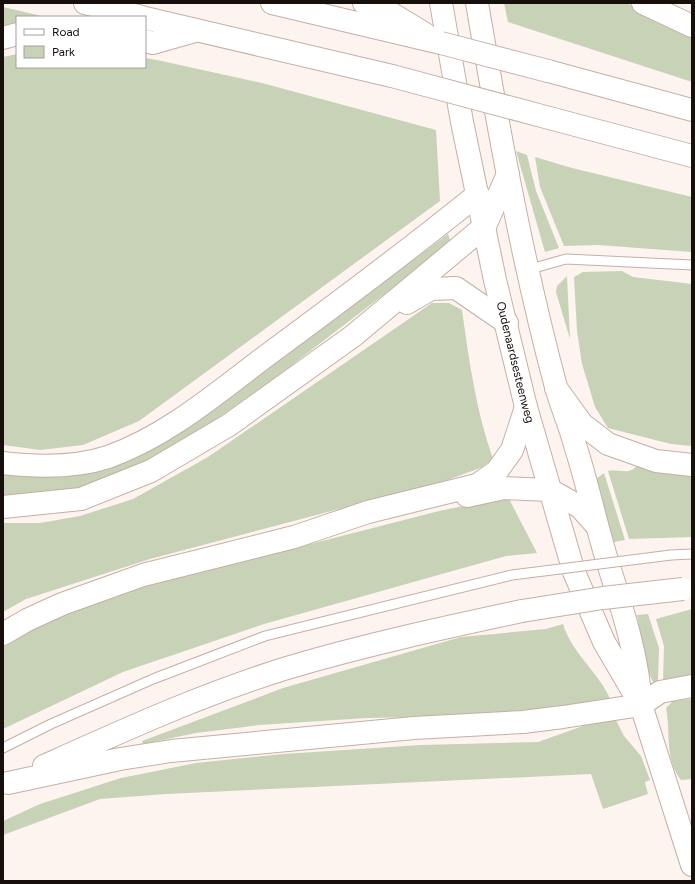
<svg xmlns="http://www.w3.org/2000/svg" width="695" height="884" viewBox="0 0 695 884" font-family="Figtree,sans-serif">
<style>
.green{fill:#c7d2b7}
.lines{fill:none;stroke-linecap:round;stroke-linejoin:round}
.lane-casing{stroke:#c5afa4;stroke-width:11}
.primary-casing{stroke:#c5afa4;stroke-width:24}
.highway-casing{stroke:#c5afa4;stroke-width:24}
.lane{stroke:#fff;stroke-width:9}
.primary{stroke:#fff;stroke-width:22}
.highway{stroke:#fff;stroke-width:22}
.lane-bridge-casing{stroke:#c5afa4;stroke-width:11;stroke-linecap:butt}
.highway-bridge-casing{stroke:#c5afa4;stroke-width:24;stroke-linecap:butt}
.lane-bridge{stroke:#fff;stroke-width:9}
.highway-bridge{stroke:#fff;stroke-width:22}
.labels{text-anchor:middle;stroke-width:4;stroke-linejoin:round;paint-order:stroke}
.street-label{font-size:12px;fill:#170f0c;stroke:#fff}
</style>
<rect width="100%" height="100%" fill="#fdf4ef"/>
<path class="green" d="M504,3h123l65,32v47l-184,-60z
M3,7l43,10h-29v9l-14,4z
M17,54v13h128v-9l12,2 105,23 174,47 4,71 -301,220 -56,24 -43,5 -37,-5v-388z
M516,151l11,4 9,36 23,57 -14,4z
M535,157l37,11 120,29v55l-94,-7 -34,1 -24,-59z
M448,234l3,9 -167,128 -101,72 -80,40 -43,12 -57,1v-23l180,-43 94,-68z
M622,271l11,6 59,7v162l-21,-2 -63,-16 -13,-21 -13,-43 -5,-33 -3,-54 9,-5z
M567,276l3,63 -14,-47 1,-6z
M432,303h17l13,7c7,50 14,101 31,149l-13,9 -35,13 -295,78 -124,40 -23,13v-89h37l40,-7 53,-17 75,-42z
M638,464l19,7 35,5v61l-63,2 -21,-68c12,-2 22,5 30,-7z
M604,473l21,67 -11,2 -18,-53v-10z
M508,497l29,56 -31,3 -242,68 -141,48 -120,57v-86l66,-33 85,-26 285,-73z
M692,609v69l-29,4 1,-36 -8,-27z
M648,614l11,34 -1,34 -4,2c-11,-21 -12,-46 -17,-69z
M563,624c9,30 37,49 48,77l-24,8 -111,7 -109,2 -108,7 -63,8 -53,11 -1,-3 141,-53 178,-51 85,-8z
M692,699v80l-11,1c-17,-21 -10,-48 -15,-72l7,-7z
M616,720l8,16 17,20 9,24 -5,2 3,12 -45,15 -12,-35 -425,20 -66,5 -97,36v-14l37,-17 81,-26 75,-15 87,-9 138,-9 117,-3 59,-21z"/>
<g class="lines">
<defs>
<path id="lane" d="M527,270l39,-11 126,6
M671,555l21,-1
M3,748l48,-24 102,-45 112,-43 247,-61"/>
<g id="primary">
<path id="s1" d="M441,3l21,119 33,158 31,127 48,165 30,70 31,53"/>
<path d="M477,3c22,129 45,257 79,384 5,19 14,38 19,58 12,37 20,75 31,112 15,48 32,98 35,148l51,160"/>
</g>
<path id="highway" d="M85,3l57,14
M272,3l169,40
M364,3l20,6 41,25
M643,3l49,23
M145,18l247,58
M3,38l14,-4
M145,41l8,2 42,-12
M548,71l144,39
M553,119l139,37
M407,303l24,-14 25,-1 51,35
M556,388l26,36 26,20 48,17 36,4
M3,463c34,4 72,5 105,-6 59,-21 109,-64 158,-101 72,-53 143,-106 212,-162
M467,496l37,-8 46,2 30,17 16,18
M3,507l78,-8 70,-28 78,-46 124,-89 132,-110 23,-52
M3,634l24,-14 35,-16 81,-29 151,-38 74,-25 109,-27 20,-14 15,-21 14,-43
M44,766c80,-36 159,-72 243,-98 77,-23 156,-40 235,-57
M8,783l112,-24 51,-8 243,-23 109,-6 40,-5 78,-12 19,-13 32,-6"/>
</defs>
<use href="#lane" class="lane-casing"/>
<use href="#primary" class="primary-casing"/>
<use href="#highway" class="highway-casing"/>
<use href="#lane" class="lane"/>
<use href="#primary" class="primary"/>
<use href="#highway" class="highway"/>
<defs>
<path id="lane-bridge" d="M512,575l159,-20"/>
<path id="highway-bridge" d="M441,43l107,28
M392,76l161,43
M522,611l81,-13 80,-9"/>
</defs>
<use href="#lane-bridge" class="lane-bridge-casing"/>
<use href="#highway-bridge" class="highway-bridge-casing"/>
<use href="#lane-bridge" class="lane-bridge"/>
<use href="#highway-bridge" class="highway-bridge"/>
</g>
<g class="labels">
<g class="street-label">
<text dy="4" stroke="none"><textPath href="#s1" startOffset="367">Oudenaardsesteenweg</textPath></text>
</g>
</g>
<rect width="695" height="884" fill="none" stroke="#170f0c" stroke-width="8"/>
<rect x="16" y="16" width="130" height="52" fill="#ffffff" stroke="#a29f9e"/>
<rect x="24" y="29" width="20" height="6" fill="#ffffff" stroke="#a29f9e"/>
<text x="52" y="36" font-size="12" fill="#170f0c">Road</text>
<rect x="24" y="46" width="20" height="12" fill="#c7d2b7" stroke="#a29f9e"/>
<text x="52" y="56" font-size="12" fill="#170f0c">Park</text>
</svg>
